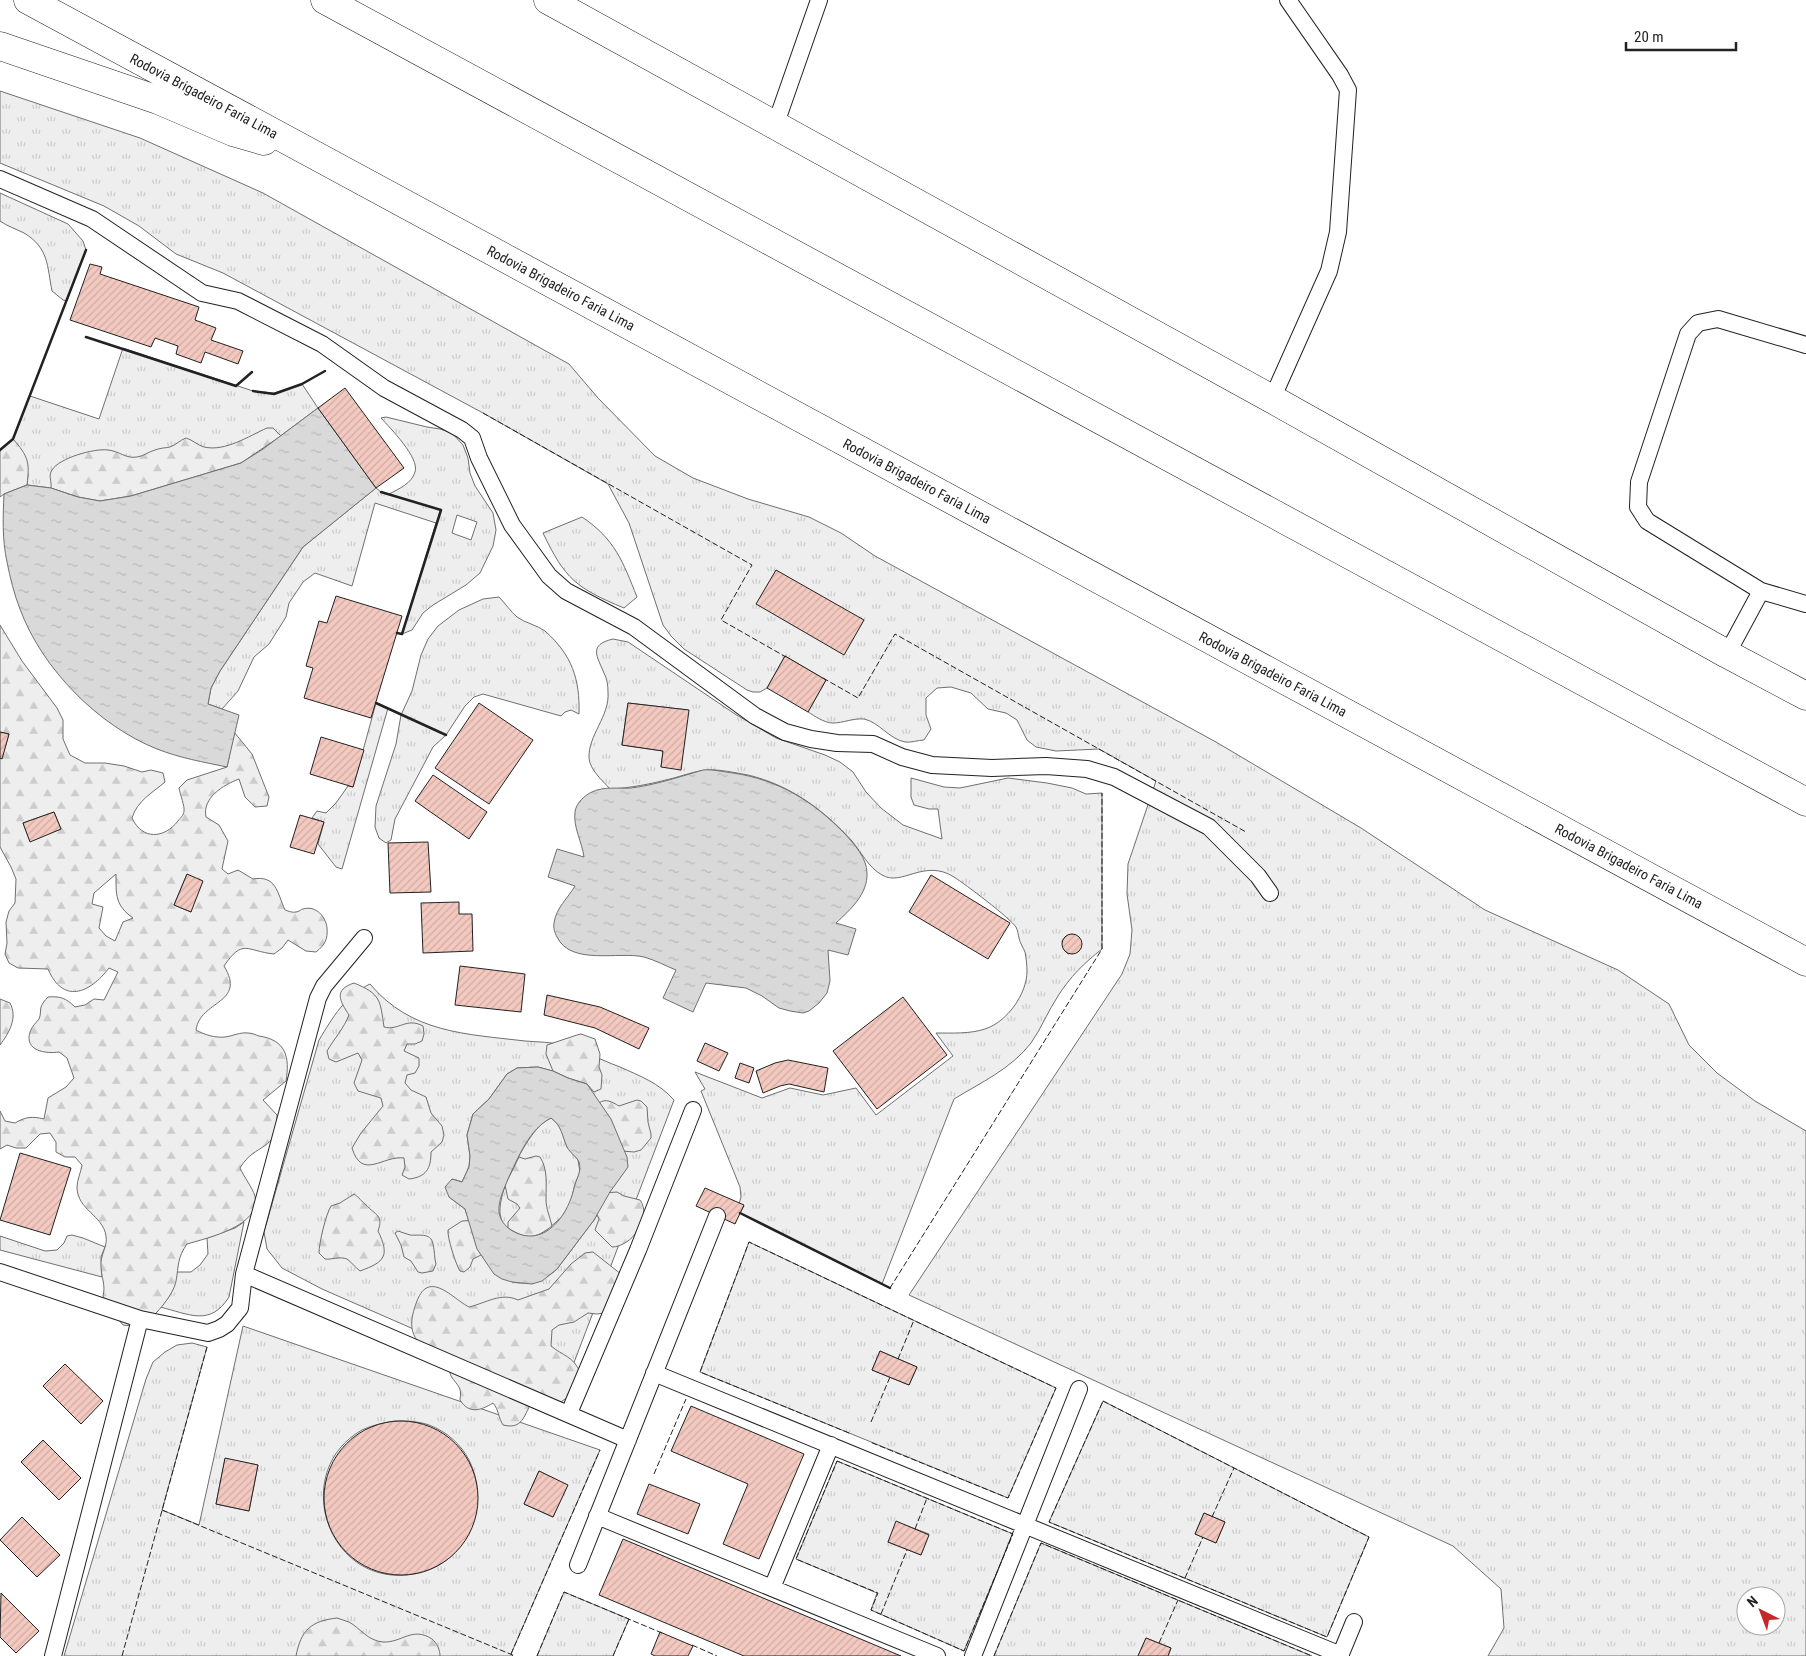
<svg xmlns="http://www.w3.org/2000/svg" width="1806" height="1656" viewBox="0 0 1806 1656" font-family="'Roboto Condensed',sans-serif">
<style>
.grass{fill:url(#grass-tufts);stroke:#6f6f6f;fill-rule:evenodd}
.forest{fill:url(#forest-firs);stroke:#6f6f6f;fill-rule:evenodd}
.water{fill:url(#water-ripples);stroke:#6f6f6f;fill-rule:evenodd}
.building{fill:url(#building-hatch);stroke:#222}
.lines{fill:none;stroke-linecap:round;stroke-linejoin:round}
.lane-casing{stroke:#222;stroke-width:18}
.secondary-casing{stroke:#222;stroke-width:29}
.highway-casing{stroke:#222;stroke-width:29}
.lane{stroke:#fff;stroke-width:16}
.secondary{stroke:#fff;stroke-width:28}
.highway{stroke:#fff;stroke-width:28}
.fence{stroke:#222;stroke-width:1;stroke-dasharray:6 2.5;stroke-linecap:butt}
.wall{stroke:#222;stroke-width:2.5}
.labels{text-anchor:middle;stroke-width:4;stroke-linejoin:round;paint-order:stroke}
.street-label{font-size:14px;fill:#222;stroke:#fff}
</style>
<defs>
<pattern id="grass-tufts" width="24" height="20" patternUnits="userSpaceOnUse" patternTransform="scale(1.25)"><rect width="24" height="20" fill="#eee"/><path d="M3 7l-1-3M5 7V3M7 7l1-3M15 17l-1-3M17 17v-4M19 17l1-3" fill="none" stroke="#ccc"/></pattern>
<pattern id="forest-firs" width="22" height="20" patternUnits="userSpaceOnUse" patternTransform="scale(1.25)"><rect width="22" height="20" fill="#eee"/><path d="M5 1l3.5 6h-7zM16 11l3.5 6h-7z" fill="#ccc"/></pattern>
<pattern id="water-ripples" width="26" height="14" patternUnits="userSpaceOnUse" patternTransform="scale(1.25)"><rect width="26" height="14" fill="#d9d9d9"/><path d="M2 4q2-2 4 0t4 0M15 11q2-2 4 0t4 0" fill="none" stroke="#bababa"/></pattern>
<pattern id="building-hatch" width="6" height="6" patternUnits="userSpaceOnUse" patternTransform="scale(1.25)"><rect width="6" height="6" fill="#f3c9c0"/><path d="M-1 1l2-2M0 6l6-6M5 7l2-2" fill="none" stroke="#d0aca5"/></pattern>
</defs>
<rect width="100%" height="100%" fill="#fff"/>
<path class="grass" d="M0,91l140,47 123,55 306,171 29,34 57,58 38,22 55,21 61,18 32,16 34,23 341,186 145,86 124,82 133,60 51,34 20,41 28,28 38,28 51,30v525h-318l16,-28 -3,-39 -48,-43 -544,-251 213,-321 8,-20 2,-24 -5,-36 1,-30 28,-83 -57,-32 -43,2 -20,-4 -9,-7 -10,-20 -11,-7 -18,-4 -17,-16 -20,-6 -14,1 -11,10v17l5,14 -7,11c-5,0 -14,3 -19,2 -16,-3 -26,-20 -41,-23 -11,-1 -21,4 -31,4 -9,0 -18,-7 -25,-11l18,-32 -41,-24 -18,32 -7,4h-7l-6,-2 -63,-41 -13,-13 -8,-11 -34,-102 -21,-39 -125,-71 -260,-140 -47,-19 -37,-28 -35,-20 -104,-43zM1746,1596h30v30h-30z
M0,193l68,31 15,17 3,9 -19,51 -4,-1 -11,-9c-5,-25 -3,-43 -28,-58 -8,-4 -17,-7 -24,-12z
M123,348l130,43 21,2 28,-9 16,24 -55,41 -185,48 -27,-9 -24,-3 1,-11 -15,-35 17,-43 69,23z
M386,417l41,10 13,2 12,4 11,12 5,13 2,15 5,13 18,27 3,17 -3,16 -13,27 -14,12 -33,20 -10,8 -11,17 -10,4 34,-111 -61,-20 -23,83 -37,-13 -12,9 -14,21 -3,14 -17,27 -15,13 -16,34 -16,18 -14,-5 3,-16 9,-17 83,-124 73,-59 5,4 8,2c10,-5 23,-11 26,-22 5,-14 -25,-44 -34,-54zM457,515l20,7 -6,18 -19,-7z
M582,517c33,22 41,45 55,80l-13,11c-48,-20 -59,-29 -81,-75z
M499,597c6,6 12,15 18,20 8,6 20,8 28,14 27,24 35,48 34,83l-8,-4 -6,2 -4,4 -78,-22 -9,3 -9,9 -19,29 -13,12 -38,72 -4,21 -5,3 -7,-5 -4,-11 1,-21 20,-62 5,-29 11,-24 9,-36 7,-16 10,-13 21,-16 24,-11z
M613,639l15,3 107,72 41,24 49,17 15,7 13,10 13,20 15,16 22,17 39,14 -4,-30h-9l-15,-4 -3,-8v-19l33,9 16,1 48,-10 39,5 25,5 14,6 16,-1v156c-18,14 -32,28 -44,47 -10,15 -17,33 -27,47 -20,26 -51,40 -77,56l-72,185 -142,-71 4,-7 -5,-2 2,-7 -1,-10 -39,-96 4,-2 -10,-17 67,26 28,-10 33,7 33,-7 20,27 77,-59 -17,-23c16,0 34,1 49,-4 22,-7 42,-35 42,-58 0,-6 -1,-14 -2,-19 -2,-5 -5,-9 -6,-14 -1,-4 -1,-7 -3,-11 -6,-9 -51,-43 -62,-50 -30,-19 -52,10 -72,-2 -14,-8 -20,-22 -30,-34 -28,-31 -62,-56 -104,-66 -12,-2 -29,-6 -41,-5 -12,1 -25,6 -37,9 -20,5 -39,9 -60,10 -8,-9 -20,-19 -21,-31 -1,-23 21,-42 19,-66 0,-6 -1,-14 -4,-19 -7,-17 -16,-28 9,-34zM628,703l60,7 -27,57 2,-16 -41,-6zM1072,934l8,5 1,9 -3,4 -10,2 -4,-4 -2,-9 4,-5z
M376,703l12,5 -46,161 -6,-2 -18,-23 6,-22 -12,-4 5,-7 9,2 10,-10 12,-17 5,1z
M370,984c41,49 96,50 155,57 13,1 26,1 38,4 19,5 38,15 57,22 20,9 39,16 54,33l-112,294 -240,-105 -40,-21 -15,-19 -3,-17 55,-192c14,-23 26,-44 51,-56zM538,1067c14,3 26,10 40,13l32,112 -16,28 -37,49c-14,13 -26,16 -45,13l-40,-53 -7,-20 -16,-12 3,-18 10,3 7,-15 1,-11 -3,-21 6,-21 16,-15 18,-25 10,-6z
M551,1118l6,5 6,10 4,14 11,13 2,12 -5,12 -4,18 -9,15 -19,16c-8,-1 -29,-1 -35,-5 -25,-15 15,-83 28,-98 4,-5 9,-9 15,-12z
M244,1222l-15,75c-19,30 -40,17 -69,10 10,-10 16,-20 16,-35h15l9,-7 8,-11 -1,-16 28,-10z
M72,1235l11,3 22,9 -4,10 1,20 -102,-27v-14l45,15 12,-1 7,-7 3,-7z
M749,1242l307,146 -48,110 -308,-126zM880,1351l37,16 -8,18 -37,-15z
M243,1326l357,124 -89,204 2,2h-449l82,-277 7,-17 12,-10 12,-7 15,-2 15,4 -45,163 37,15zM395,1421c11,0 23,0 34,4 76,29 58,144 -23,150 -81,7 -115,-105 -44,-145 11,-5 21,-7 33,-9zM225,1459l33,6 -9,46 -33,-7zM539,1471l28,14 -14,32 -29,-13z
M1103,1401l266,136 -42,100 -278,-115zM1204,1513l21,9 -9,21 -21,-9z
M837,1461l176,73 -49,117 -93,-41 6,-17 -81,-34zM897,1522l32,12 -8,21 -33,-13z
M1041,1543l271,113h-144l3,-8 -25,-10 -8,18h-144z
M564,1592l65,27 -16,37h-76z"/>
<path class="forest" d="M267,428h6l8,8 -40,27 -110,33 -31,5 -22,-4 -27,-9c1,-7 -3,-12 1,-18 7,-12 43,-22 56,-20 11,1 18,9 29,7 7,-1 11,-5 18,-7 5,-2 10,-2 15,-3 6,-2 10,-7 16,-9 7,2 11,7 18,9 21,5 45,-11 63,-19z
M13,439c15,17 17,23 14,46l-23,9 -4,3v-47z
M0,625l22,36 35,47 6,12v19l7,16 15,8h20l19,3 18,6 9,-2 12,3 2,9c-13,11 -28,19 -33,36 10,22 32,21 46,3 2,-3 6,-6 6,-10 1,-4 -4,-17 -5,-23l8,-8 40,-13 7,-35 18,22 17,43 -2,9 -12,1 -10,-10 -6,-18c-16,6 -37,19 -33,38l13,8 9,16 -6,28 6,5 10,-4 15,9c23,-4 24,13 32,31 3,1 8,3 11,2 3,0 5,-3 7,-3 13,-4 23,8 24,19 1,11 -2,17 -11,24l-10,-1 -18,-11 -6,8 -8,6c-28,-3 -31,-16 -50,12 23,38 -24,34 -28,64 9,5 19,8 29,7 8,-1 15,-5 23,-4 4,0 8,2 11,3 27,4 31,21 27,45l-23,19 14,15c2,37 -22,27 -37,53 4,9 12,19 15,28 7,30 -48,42 -68,48 -10,14 -8,21 -11,37 -2,13 -20,34 -30,41 -7,5 -15,4 -23,3l-10,-12 -10,-17c3,-11 -2,-19 -2,-30 -1,-11 7,-20 5,-30 -3,-21 -29,-26 -29,-49 0,-7 4,-15 5,-22l-7,-8h-10l-9,-5v-10l-6,-9 -10,1 -14,14h-10l-9,-3 -7,4v-38l5,10 10,2c10,-6 17,-7 29,-4l4,-21 18,-11 8,-9 -7,-20 -8,-6c-13,2 -35,-1 -29,-20 2,-6 6,-9 9,-13 2,-4 1,-8 2,-12 1,-3 4,-7 7,-10 12,-1 18,1 27,10l10,-2 9,-6 10,1 14,-28 -9,-4c-20,26 -46,36 -61,1l-30,-1 -9,-5 -4,-9 2,-11 -1,-21 3,-11 6,-8 1,-24 -5,-12 -11,-20v-89h2l7,-24 -9,-2zM54,812l7,17 -31,12 -7,-18zM116,874c0,21 -1,31 17,44l-10,4 -8,19 -9,-5 -7,-8 4,-21 -11,-3 2,-11zM187,874l4,38 -17,-7z
M354,983c27,11 26,17 30,44 15,4 22,-10 39,-1l1,8 -2,7 -7,3h-8l-3,7 15,7v8l-4,7 -8,2 -2,8 6,7 15,7 5,16 11,13 2,9 -2,7 -11,10c0,17 -5,25 -22,27l-7,-4 3,-8 -1,-9c-21,-3 -42,23 -52,-10l9,-15 22,-27 -2,-8 -23,-7 -4,-8 8,-23 -4,-7 -22,9 -7,-3 -2,-8c7,-12 17,-23 22,-36 -9,-14 -16,-25 5,-32z
M0,999l10,4c8,15 -1,30 -10,42z
M581,1034l14,5 5,15 -1,13 3,8 -1,14 -7,3 -7,-8 -19,-6 -15,-7 -7,-17 1,-9 30,-10z
M637,1100l4,1 6,6 1,15 3,12v4l-10,12 -7,2 -12,-1 -23,-48c7,-5 13,-1 20,3z
M536,1156l4,1c8,12 6,28 6,42 0,10 4,18 6,27 -17,13 -25,14 -44,2v-6l12,-14 -3,-4 -9,-5 -3,-14 14,-28 6,2z
M617,1192l7,4 16,4c13,18 -9,47 -28,47l-17,-17 4,-11 -4,-8 9,-18z
M354,1194c6,4 7,7 12,11 9,10 18,10 12,26 12,25 7,31 -18,40 -5,-4 -9,-9 -13,-12 -7,-3 -16,1 -22,0l-6,-6c0,-10 7,-39 12,-47l9,-3z
M479,1220l4,34 -10,5 -3,8 -6,5 -4,-1c-4,-6 -13,-34 -12,-41l14,-9z
M398,1231c4,1 8,3 12,4 8,1 21,-3 23,9 2,8 1,13 3,20l-3,7 -11,2 -4,-1 -7,-11 -7,-4 -3,-12 -6,-12z
M593,1252l33,26 -22,35 -7,1 -9,-1 -14,9 -15,3 -7,5 -1,16c12,10 22,10 29,26l-7,22 -20,13 -23,-2c-7,15 -10,24 -27,20 -5,-8 -4,-15 -10,-22 -13,8 -24,11 -33,-3 2,-14 -2,-13 -9,-24 -1,-2 -1,-5 -3,-7 -3,-3 -8,-7 -12,-10 -22,-19 -31,-27 -19,-58 12,-32 36,-2 52,6 17,-4 32,-15 49,-7l31,-11 22,-25 14,-11z
M337,1618c4,1 8,3 12,4 11,6 19,19 34,20 19,1 29,-16 49,-3 5,4 8,11 8,17h-144c5,-26 15,-35 41,-38z"/>
<path class="water" d="M318,408l58,80 -73,59 -83,124 -9,17 -3,16 31,11 -12,52c-24,-5 -47,-9 -70,-18 -58,-23 -115,-80 -137,-140 -6,-15 -10,-32 -13,-47 -5,-23 -4,-46 -3,-68l23,-9 24,3 27,9 22,4 31,-5 110,-33 22,-14z
M703,770c10,-1 20,2 30,3 46,7 80,28 112,61 9,10 22,24 22,39 1,21 -17,37 -31,50l20,6 -8,26 -20,-5 2,31 -3,12 -8,10 -10,8 -6,2 -13,-2 -11,-3 -17,-12 -16,-8 -40,-5 -13,29 -30,-14 13,-28c-10,-4 -21,-10 -32,-13 -25,-6 -73,9 -87,-20 -2,-4 -4,-9 -3,-14 2,-15 14,-25 21,-37l-27,-9 9,-28 27,8c-2,-15 -11,-30 -9,-45 1,-9 10,-17 17,-20 12,-6 26,-3 39,-4 24,-3 48,-11 72,-18z
M538,1067l15,4 15,7 19,6 24,35 16,38 1,10 -18,25 -16,28 -37,49 -15,12 -10,3 -20,-2 -10,-3 -8,-5 -17,-25 -12,-40 -16,-12 -4,-10 7,-8 10,3 7,-15 1,-11 -3,-21 6,-21 16,-15 18,-25 10,-6zM551,1118c11,8 11,18 16,29 3,6 10,10 12,15 3,10 -3,17 -5,26 -6,28 -31,62 -63,42 -6,-4 -11,-10 -12,-18 -1,-11 5,-23 9,-33 10,-21 21,-50 43,-61z"/>
<path class="building" d="M90,264l12,3 -2,7 99,33 -4,13 21,8 -5,12 32,11 -5,13 -33,-12 -4,11 -25,-9 2,-8 -23,-8 -4,9 -81,-27z
M345,388l59,80 -28,20 -58,-80z
M776,570l88,50 -20,35 -88,-51z
M336,596l66,20 -31,102 -67,-20 9,-30 -7,-2 13,-45 8,2z
M785,656l41,24 -18,32 -41,-24z
M479,703l54,37 -44,64 -54,-36z
M628,703l61,7 -8,60 -20,-3 2,-16 -41,-6z
M0,732l9,2 -7,25 -2,-1z
M321,737l43,13 -11,37 -43,-13z
M433,775l54,37 -18,27 -54,-38z
M54,812l7,17 -31,13 -7,-19z
M300,815l24,7 -10,32 -24,-7z
M428,842l3,50 -41,1 -2,-50z
M187,874l16,7 -12,31 -17,-7z
M931,875l79,48 -22,36 -79,-47z
M459,902v12h13l1,37 -50,2 -2,-50z
M1062 944a10 10 0 1 1 20 0a10 10 0 1 1-20 0Z
M460,966l65,8 -4,38 -66,-7z
M547,995l53,12 49,21 -10,21 -44,-21 -51,-13z
M903,997l44,58 -70,54 -44,-58z
M705,1043l23,10 -9,18 -22,-10z
M788,1060l40,8 -4,24 -35,-8 -9,2 -17,7 -7,-22 19,-8z
M740,1063l14,5 -5,15 -14,-5z
M20,1153l51,15 -21,67 -50,-15z
M705,1188l39,17 -9,19 -39,-18z
M880,1351l37,16 -8,18 -37,-15z
M65,1364l38,37 -22,23 -38,-38z
M691,1406l113,48 -45,105 -36,-15 25,-60 -77,-33z
M324 1498a77 77 0 1 1 154 0a77 77 0 1 1-154 0Z
M43,1440l38,38 -22,22 -38,-38z
M225,1458l33,7 -9,46 -33,-7z
M539,1471l29,14 -15,32 -29,-13z
M649,1484l51,20 -12,30 -51,-20z
M1204,1513l21,9 -9,21 -21,-9z
M22,1517l38,38 -23,22 -37,-37z
M896,1521l33,14 -8,20 -33,-13z
M623,1539l278,117h-157l-145,-61z
M1,1593l38,38 -23,22 -16,-16z
M660,1632l33,14 -5,10h-33l-4,-2z
M1146,1638l25,10 -3,8h-30z"/>
<g class="lines">
<defs>
<path id="lane" d="M775,126l44,-126
M0,179l92,40 110,74 36,8 84,43 62,44 78,42 10,8 7,20 33,67 37,51 17,15 68,36 121,89 30,16 26,7 26,4 36,1 29,13 30,8 60,3 54,-2 41,3 27,8 95,50 49,49 12,17
M1272,399l57,-128 9,-39 10,-142 -8,-15 -52,-75
M1761,591l45,13
M1727,654l34,-63 -114,-70 -9,-14 1,-25 49,-148 10,-11 20,-4 88,26
M0,1272l140,47 68,14 11,-4 8,-5 13,-16 4,-34 74,-276 6,-12 40,-48
M244,1274l384,166
M654,1373l687,282
M569,1413l69,-163 55,-140
M597,1516l340,140
M578,1565l139,-349
M772,1588l59,-143
M53,1656l87,-337
M973,1656l106,-267
M1340,1656l14,-34"/>
<path id="secondary" d="M548,0l724,399 455,255 79,42"/>
<path id="highway" d="M28,0l1778,962
M325,0l1481,802
M0,46l158,54 75,32 31,9"/>
</defs>
<use href="#lane" class="lane-casing"/>
<use href="#secondary" class="secondary-casing"/>
<use href="#highway" class="highway-casing"/>
<use href="#lane" class="lane"/>
<use href="#secondary" class="secondary"/>
<use href="#highway" class="highway"/>
<path class="fence" d="M483,413l269,152 -31,55 65,37
M823,678l35,20 37,-64 351,198
M890,1288l212,-339v-156
M898,1359l16,-39
M1103,1401l266,136 -42,100 -278,-115z
M871,1422l19,-45
M849,1433l-149,-61 49,-130 307,146 -48,110 -138,-56
M837,1461l176,73 -49,117 -93,-41 7,-17 -82,-34z
M654,1474l32,-75
M162,1510l353,146
M1212,1517l22,-49
M915,1529l12,-31
M1185,1578l18,-41
M881,1614l26,-64
M1159,1643l19,-43
M692,1645l25,11
M511,1654l89,-204
M122,1656l85,-309
M537,1656l27,-64 98,41
M613,1656l16,-37
M994,1656l47,-113 271,113"/>
<path class="wall" d="M86,337l150,49 16,-14
M253,391l21,3 28,-10 23,-13
M0,450l13,-11 73,-189
M381,492l60,18 -39,124 -5,-1
M376,703l70,32
M740,1213l150,75"/>
</g>
<g class="labels">
<g class="street-label">
<text transform="translate(204 96) rotate(28)" y="5">Rodovia Brigadeiro Faria Lima</text>
<text transform="translate(561 288) rotate(28)" y="5">Rodovia Brigadeiro Faria Lima</text>
<text transform="translate(917 481) rotate(28)" y="5">Rodovia Brigadeiro Faria Lima</text>
<text transform="translate(1273 674) rotate(28)" y="5">Rodovia Brigadeiro Faria Lima</text>
<text transform="translate(1629 866) rotate(28)" y="5">Rodovia Brigadeiro Faria Lima</text>
</g>
</g>
<g transform="translate(1761 1611) rotate(318)"><circle r="24" fill="#ffffff" stroke="#a7a7a7"/>
<path d="M0-4L9 19L0 12L-9 19Z" fill="#c62828"/>
<text y="-8" font-size="14" font-weight="bold" text-anchor="middle" fill="#222222">N</text>
</g>
<path d="M1626 42v8h110v-8" fill="none" stroke="#222222" stroke-width="2.5"/>
<text x="1634" y="42" font-size="15" fill="#222222" stroke="#ffffff" stroke-width="4" paint-order="stroke">20 m</text>
</svg>
